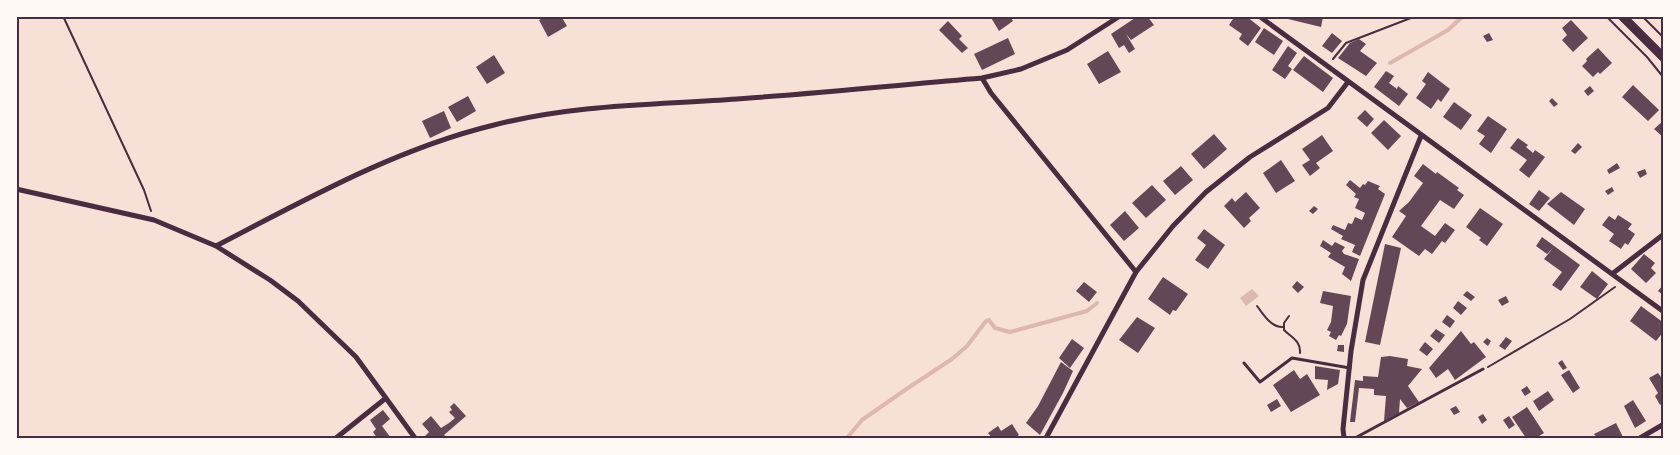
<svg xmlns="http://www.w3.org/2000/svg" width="1680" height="455" viewBox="0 0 1680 455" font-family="'Asap Condensed',sans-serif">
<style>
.water{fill:#dcb8b0}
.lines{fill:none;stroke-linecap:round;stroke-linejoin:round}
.stream{stroke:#dcb8b0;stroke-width:4}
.building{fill:#644757}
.path{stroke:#4a2c40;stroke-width:2}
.service{stroke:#4a2c40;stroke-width:3}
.minor{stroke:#4a2c40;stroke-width:5}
.primary{stroke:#4a2c40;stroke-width:9}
.neatline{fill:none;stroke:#4a2c40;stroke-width:2}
</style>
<rect width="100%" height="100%" fill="#f7e1d7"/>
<path class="water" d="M1252,289l7,7 -13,10 -6,-8z"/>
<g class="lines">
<path class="stream" d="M1390,63l58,-33 15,-14
M847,438l15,-18 43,-30 47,-31 15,-13 19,-25 3,-1 6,8 15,4 77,-21 10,-8"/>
</g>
<path class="building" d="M546,16h15l6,10 -19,11 -9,-17z
M990,16h20l3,5 -14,10z
M1138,16h9l7,9 -23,15 -5,-6 9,15 -6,4 -5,-8 -5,3 -8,-14z
M1235,16h11l15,12 -13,18 -9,-7 3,-5 -13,-9z
M1289,16h33l1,1 -2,10 -33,-8z
M1571,20l17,18 -15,14 -11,-12 5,-5 -5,-7z
M948,21l14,15 -3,3 9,9 -6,5 -23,-23z
M1264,28l19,13 -9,14 -19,-13z
M1332,33l10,8 -10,12 -10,-7z
M1489,33l4,7 -6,2 -4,-6z
M1008,38l7,16 -33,16 -8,-16z
M1359,39l7,5 -6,7 17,12 -11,13 -28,-18 12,-15z
M1288,46l9,7 -9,13 4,3 -7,10 -13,-9z
M1598,48l14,15 -12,11 -2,-2 -5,5 -11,-11 5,-5 -1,-2z
M1108,51l13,21 -22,12 -12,-20z
M494,55l11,18 -18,11 -11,-17z
M1304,56l29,22 -10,14 -30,-22z
M1386,71l8,5 -5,7 8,6 1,-3 10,8 -9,12 -25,-19z
M1428,72l22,17 -9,13 -3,-3 -7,10 -15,-11 10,-14 -4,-3z
M1633,85l26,25 -11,11 -26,-24z
M1590,86l4,5 -6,5 -4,-5z
M468,96l8,15 -19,11 -9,-15z
M1552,98l6,6 -4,3 -5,-6z
M1454,102l18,13 -11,15 -18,-13z
M1365,110l9,9 -7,8 -10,-9z
M444,111l7,17 -21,10 -8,-17z
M1488,116l19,13 -16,24 -12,-9 6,-8 -8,-5z
M1384,120l17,16 -13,14 -17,-17z
M1664,120v18l-10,-9z
M1214,134l13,15 -23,20 -13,-15z
M1322,135l11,16 -17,12 4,5 -10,8 -8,-11 8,-5 -8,-11z
M1518,138l10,7 -2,2 7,6 2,-3 10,7 -16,21 -10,-8 8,-10 -17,-12z
M1578,143l4,4 -7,7 -4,-3z
M1281,160l14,21 -19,12 -13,-20z
M1617,163l3,5 -11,6 -2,-4z
M1423,164l13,10 1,-2 22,16 -2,2 7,5 -10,14 -14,-9 -19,26 14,10 10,-13 10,7 -10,13 -3,-2 -10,13 -7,-5 -6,7 -27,-19 14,-21 -7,-5 10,-9 14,-19 -9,-7z
M1181,166l12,14 -18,15 -12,-14z
M1645,169l2,5 -7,4 -3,-6z
M1350,180l10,8 3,-4 2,1 3,-4 12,5 -2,3 7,5 -25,62 -8,-4 3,-7 -14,-6 2,-3 -12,-7 2,-4 12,5 3,-7 4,1 3,-7 7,3 3,-7 -10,-5 4,-9 -5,-2 2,-3 -10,-9z
M1152,185l14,15 -20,18 -14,-15z
M1612,187l2,4 -6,4 -3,-4z
M1539,190l11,8 -11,13 -10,-7z
M1246,192l14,16 -11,10 2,3 -7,7 -20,-22 8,-8 3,4z
M1561,192l24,17 -11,16 -27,-21z
M1314,206l4,3 -5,5 -4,-3z
M1480,208l23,16 -16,22 -8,-6 2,-2 -15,-11z
M1125,211l14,17 -15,13 -14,-16z
M1618,215l14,9 -4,5 7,5 -7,11 -3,-2 -4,6 -12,-8 5,-7 -12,-9 7,-9 6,4z
M1204,229l21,16 -17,24 -13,-9 11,-15 -9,-7z
M1542,237l38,28 -19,26 -9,-6 10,-13 -18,-13 9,-11 -6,6 -11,-8z
M1323,240l9,6 3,-4 10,5 -3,4 2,3 15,5 -8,22 -9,-7 3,-7 -17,-10 3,-4 -11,-7z
M1385,244l16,4 -21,97 -15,-3z
M1644,254l11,9 -4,5 5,5 -10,10 -15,-14z
M1592,271l16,13 -11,15 -17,-12z
M1163,277l25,17 -12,17 -3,-1 -3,5 -22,-16z
M1297,281l7,6 -6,6 -6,-6z
M1084,282l13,10 -8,10 -13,-11z
M1664,284v12l-6,-5z
M1323,291l28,5 -4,28 -6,12 -2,-1 -3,5 -7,-4 2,-4 -4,-2 4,-8 2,-16 -13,-3z
M1467,291l8,6 -4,4 -8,-6z
M1506,296l3,6 -7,4 -4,-6z
M1458,301l9,7 -6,7 -8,-7z
M1641,306l23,17v8l-8,10 -26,-20z
M1447,315l8,6 -5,7 -8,-6z
M1137,317l18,11 -17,25 -19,-13z
M1436,329l9,6 -6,8 -9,-7z
M1461,331l10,13 3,-2 12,15 -31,23 -7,-11 -12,9 -7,-10z
M1506,337l6,4 -7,9 -6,-4z
M1487,338l4,3 -3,5 -5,-4z
M1072,339l12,9 -14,20 -11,-10z
M1425,342l8,7 -6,7 -8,-6z
M1338,345h6v7l-7,-1z
M1390,356l18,3 -1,7 15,3 -14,17 11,16 -12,6 -7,-9 -1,14 -15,8 2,-25 -12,-1v-6l-15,-1 -4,34h-5l5,-42 8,1v-5l15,1 3,-20z
M1562,360l5,8 -4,2 -5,-7z
M1061,362l12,9 -10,22 -23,42 -14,-12 12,-17z
M1315,366l25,4 -2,14 -11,6 1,-10 -13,-1z
M1294,370l6,9 7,-5 13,21 -29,17 -18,-27z
M1569,370l11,18 -7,5 -12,-18z
M1658,373l6,8v21l-4,3 -5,-9 3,-3 -9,-15z
M1527,386l4,6 -6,4 -4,-6z
M1548,391l6,9 -15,11 -6,-10z
M1277,399l4,7 -10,6 -4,-7z
M1633,400l13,21 -11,7 -11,-22z
M454,403l12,13 -22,19 4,3h-23l-1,-1 5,-5 -7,-8 9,-8 10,12 8,-5 6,-5 -6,-6 3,-2 -2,-3z
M1456,406l4,6 -6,3 -4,-6z
M1527,407l17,26 -8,5h-10l-14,-21z
M383,410l7,9 -8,7 9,12h-14l-4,-6 3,-3 -6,-9z
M1483,414l4,6 -5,4 -4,-7z
M1509,416l6,9 -6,4 -6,-9z
M1616,423l7,14 -26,1 -3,-4z
M1012,424l7,11 -5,3h-22l-4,-5 10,-7 3,5z"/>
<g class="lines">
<path class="path" d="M63,16l81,174 7,21
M1606,16l41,41 17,21
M1642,16l22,22
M1333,59l13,-16 70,-27
M1257,306c7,9 14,22 27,21
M1289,316l-5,7v7c8,8 17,11 16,23
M1488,367l82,-48 45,-32"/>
<path class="service" d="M1244,363l16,19 32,-24 58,10
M1355,438l128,-69"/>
<path class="minor" d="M1259,16l405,296
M982,78l9,15 145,179
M16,189l138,31 62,26 54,34 28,21 58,56 59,81
M216,246c89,-46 179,-97 278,-121 82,-21 160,-20 243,-26 82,-6 163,-14 245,-21l39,-9 46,-19 53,-34
M1612,274l52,-40
M336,438l50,-40
M1046,438l90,-166 37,-46 33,-34 44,-35 78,-49 20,-26
M1344,438l-1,-9 8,-78 12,-71 58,-144
M1640,438l24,-14"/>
<path class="primary" d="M1622,16l42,42"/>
</g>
<rect width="1680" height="455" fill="none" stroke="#fffaf5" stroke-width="36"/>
<rect x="18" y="18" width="1644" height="419" class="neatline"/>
</svg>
